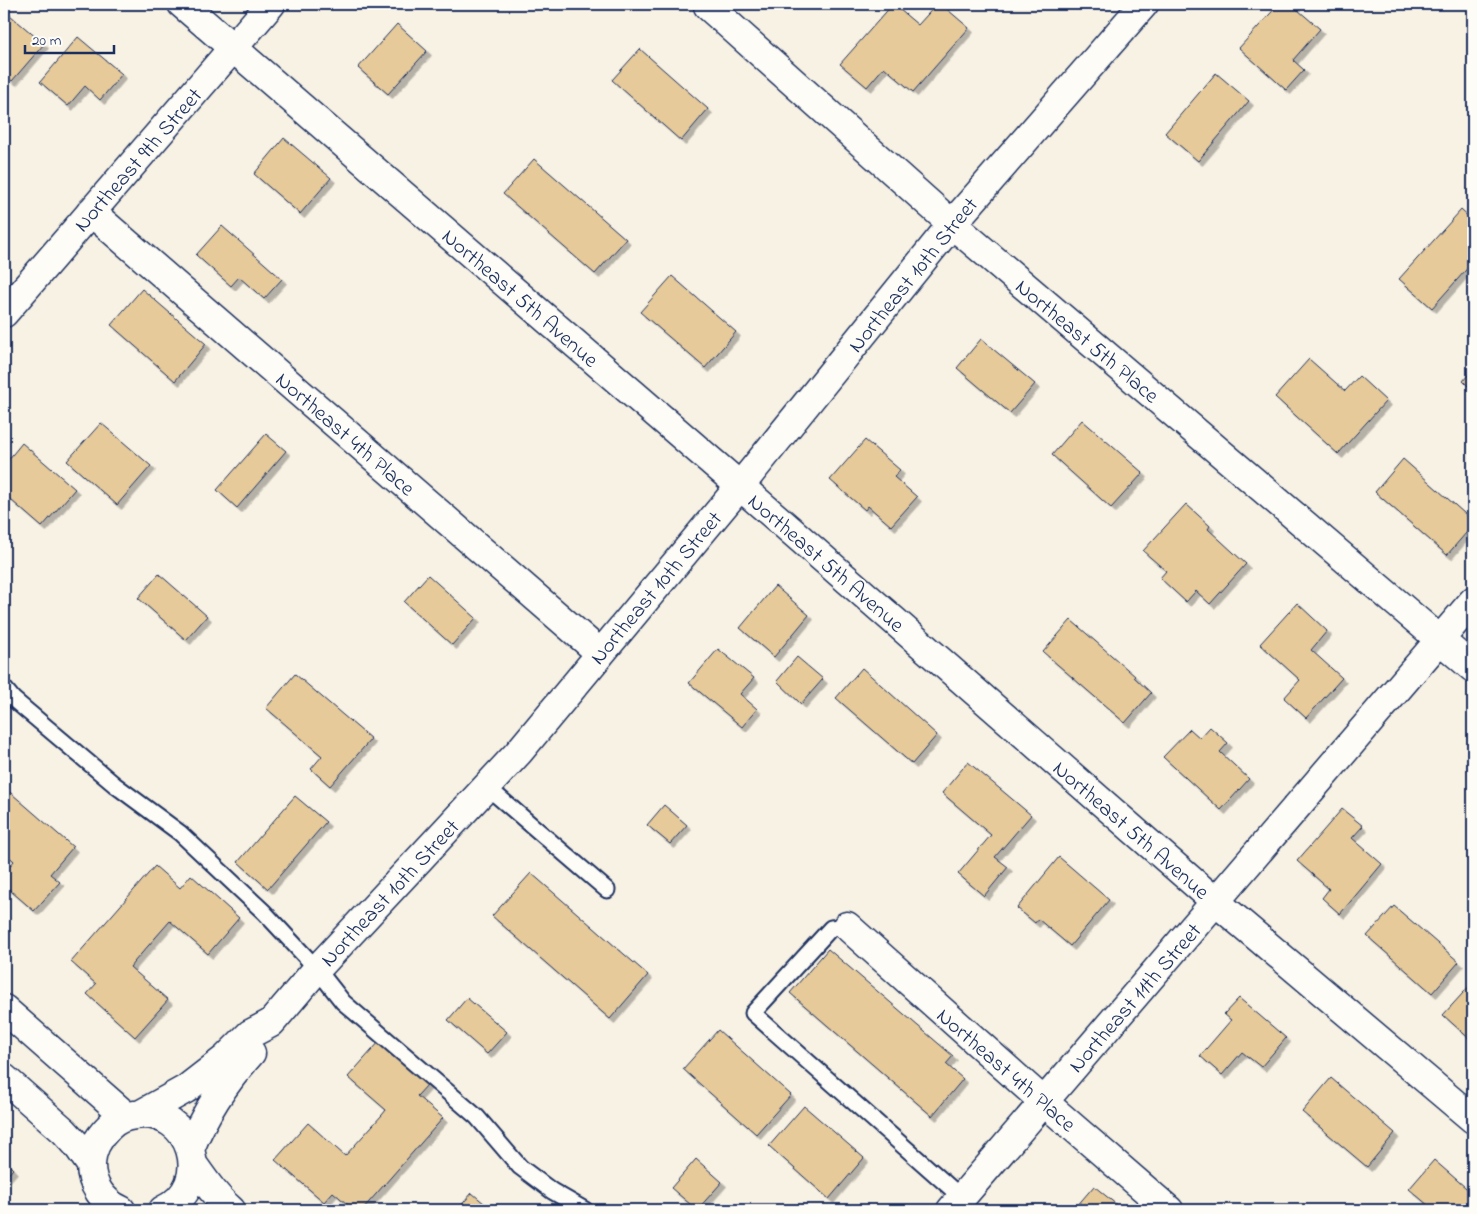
<svg xmlns="http://www.w3.org/2000/svg" width="1477" height="1214" viewBox="0 0 1477 1214" font-family="'Indie Flower',sans-serif">
<style>
.building{fill:#e6ca9a;stroke:#1b2f5e;filter:url(#shadow)}
.lines{fill:none;stroke-linecap:round;stroke-linejoin:round}
.service-casing{stroke:#1b2f5e;stroke-width:19}
.minor-casing{stroke:#1b2f5e;stroke-width:31}
.tertiary-casing{stroke:#1b2f5e;stroke-width:31}
.service{stroke:#fdfcf7;stroke-width:15}
.minor{stroke:#fdfcf7;stroke-width:28}
.tertiary{stroke:#fdfcf7;stroke-width:28}
.labels{text-anchor:middle;stroke-width:4;stroke-linejoin:round;paint-order:stroke}
.street-label{font-size:22px;fill:#1b2f5e;stroke:#fdfcf7}
</style>
<defs>
<filter id="shadow"><feDropShadow dx="4.5" dy="4.5" stdDeviation="0" flood-color="#0004"/></filter>
</defs>
<rect width="100%" height="100%" fill="#f8f2e4"/>
<filter id="ink" filterUnits="userSpaceOnUse"><feTurbulence type="fractalNoise" baseFrequency=".02" numOctaves="2"/><feDisplacementMap in="SourceGraphic" scale="10" xChannelSelector="R" yChannelSelector="G"/><feConvolveMatrix kernelMatrix="1 2 1 2 8 2 1 2 1" color-interpolation-filters="sRGB"/></filter>
<g filter="url(#ink)">
<path class="building" d="M893,4l25,21 19,-21h4l28,24 -56,64 -29,-25 -17,20 -27,-23z
M1279,4h12l29,25 -27,31 11,10 -18,20 -47,-42z
M4,10l40,34 -32,37 -8,-7z
M397,24l30,27 -39,43 -30,-26z
M78,37l44,37 -22,26 -15,-14 -17,20 -28,-24z
M640,49l68,60 -27,32 -69,-61z
M1216,73l33,28 -51,60 -33,-28z
M284,138l47,40 -31,36 -46,-40z
M534,159l92,80 -31,35 -92,-80z
M1461,210l12,11v41l-41,46 -33,-29z
M222,226l60,53 -18,20 -25,-22 -8,9 -35,-31z
M672,276l64,56 -31,36 -65,-56z
M142,289l64,55 -31,37 -64,-56z
M981,339l54,45 -25,29 -53,-45z
M1309,359l36,32 14,-15 27,25 -48,53 -63,-57z
M1473,369v22l-10,-10z
M1082,420l61,53 -32,35 -59,-53z
M101,423l50,43 -34,39 -50,-44z
M266,434l20,17 -49,57 -20,-18z
M865,440l35,30 -6,7 23,20 -26,29 -23,-20 -3,4 -35,-30z
M22,443l53,46 -33,38 -38,-33v-29z
M1403,459l70,62v4l-26,30 -72,-63z
M1186,504l24,22 -2,3 38,35 -36,40 -14,-13 -10,11 -26,-24 6,-7 -23,-20z
M159,574l48,42 -21,24 -48,-42z
M428,575l48,43 -24,27 -48,-43z
M775,586l34,29 -35,42 -34,-29z
M1297,603l30,28 -16,19 31,28 -36,40 -22,-20 16,-18 -40,-36z
M1071,620l64,56 -1,1 17,16 -26,30 -82,-71z
M718,649l36,29 -14,16 17,15 -15,18 -53,-44z
M797,657l26,22 -22,25 -24,-23z
M862,668l75,67 -25,29 -76,-66z
M295,674l76,65 -41,47 -19,-17 11,-13 -56,-48z
M1210,727l18,16 -8,9 29,27 -28,31 -58,-53 27,-28 10,9z
M968,762l63,53 -36,42 13,10 -24,29 -26,-22 33,-39 -49,-42z
M4,787l69,60 -23,27 10,8 -26,29 -30,-26v-12l10,-12 -10,-9z
M295,796l31,26 -58,67 -30,-27z
M664,805l23,20 -17,19 -23,-19z
M1342,809l21,17 -11,12 30,26 -42,50 -18,-16 7,-9 -32,-28z
M1059,857l50,43 -39,46 -32,-27 -3,4 -18,-15z
M155,866l25,22 11,-13 48,43 -31,36 -38,-33 -36,41 -4,5 38,33 -33,37 -48,-43 9,-10 -25,-22z
M531,873l117,102 -38,44 -118,-103z
M1394,906l65,56 -27,31 -65,-57z
M828,949l125,107 -7,8 17,15 -31,37 -142,-123z
M1473,982v60l-30,-27z
M467,998l40,34 -20,22 -39,-34z
M1239,998l47,40 -25,29 -19,-15 -20,23 -22,-19 31,-36 -7,-6z
M718,1030l73,65 -35,39 -73,-65z
M380,1041l48,43 -11,12 26,22 -81,92h-8l-21,-18 -9,10 -49,-42 33,-37 37,33 37,-41 4,-5 -38,-33z
M1331,1078l64,55 -28,34 -65,-55z
M804,1106l60,52 -35,41 -60,-53z
M696,1159l26,23 -25,28 -26,-22z
M4,1160l9,9 -9,10z
M1434,1160l39,34v16h-48l4,-4 -20,-17z
M1094,1186l29,24h-44l-3,-3z
M472,1193l20,17h-35z"/>
<g class="lines">
<defs>
<path id="service" d="M4,688l9,11 102,86 65,48 84,79 53,57 26,33 134,115 43,50 32,24 33,19
M487,787l120,103
M847,926l-16,2 -78,85 209,185"/>
<path id="minor" d="M182,4l558,482 476,416 257,217
M708,6l244,218 521,444
M91,212l509,441
M847,926l197,176 125,108
M4,1009l122,107
M4,1078l60,53 13,14 14,20
M141,1114l45,-25 40,-31 24,-24 21,-11 46,-54 201,-216 222,-267 212,-262 192,-220
M190,1149c15,-37 35,-67 61,-96
M193,1164c12,17 23,33 38,46
M121,1210c-18,-8 -30,-25 -30,-45 0,-15 7,-27 17,-37 7,-8 17,-12 27,-13 57,-9 81,71 28,95
M951,1210l522,-609"/>
<path id="tertiary" d="M4,313l267,-309"/>
</defs>
<use href="#service" class="service-casing"/>
<use href="#minor" class="minor-casing"/>
<use href="#tertiary" class="tertiary-casing"/>
<use href="#service" class="service"/>
<use href="#minor" class="minor"/>
<use href="#tertiary" class="tertiary"/>
</g>
</g>
<g class="labels">
<g class="street-label">
<text transform="translate(137 159) rotate(-49)" y="8">Northeast 9th Street</text>
<text transform="translate(912 274) rotate(-51)" y="8">Northeast 10th Street</text>
<text transform="translate(521 297) rotate(41)" y="8">Northeast 5th Avenue</text>
<text transform="translate(1088 340) rotate(40)" y="8">Northeast 5th Place</text>
<text transform="translate(346 433) rotate(41)" y="8">Northeast 4th Place</text>
<text transform="translate(827 562) rotate(41)" y="8">Northeast 5th Avenue</text>
<text transform="translate(655 587) rotate(-50)" y="8">Northeast 10th Street</text>
<text transform="translate(1132 829) rotate(41)" y="8">Northeast 5th Avenue</text>
<text transform="translate(389 892) rotate(-47)" y="8">Northeast 10th Street</text>
<text transform="translate(1134 997) rotate(-49)" y="8">Northeast 11th Street</text>
<text transform="translate(1007 1069) rotate(41)" y="8">Northeast 4th Place</text>
</g>
</g>
<rect width="1477" height="1214" fill="none" stroke="#fdfcf7" stroke-width="20"/>
<rect x="10" y="10" width="1457" height="1194" fill="none" stroke="#1b2f5e" stroke-width="2" filter="url(#ink)"/>
<path d="M25 45v8h89v-8" fill="none" stroke="#1b2f5e" stroke-width="2.5"/>
<text x="32" y="45" font-size="15" fill="#1b2f5e" stroke="#fdfcf7" stroke-width="4" paint-order="stroke">20 m</text>
</svg>
